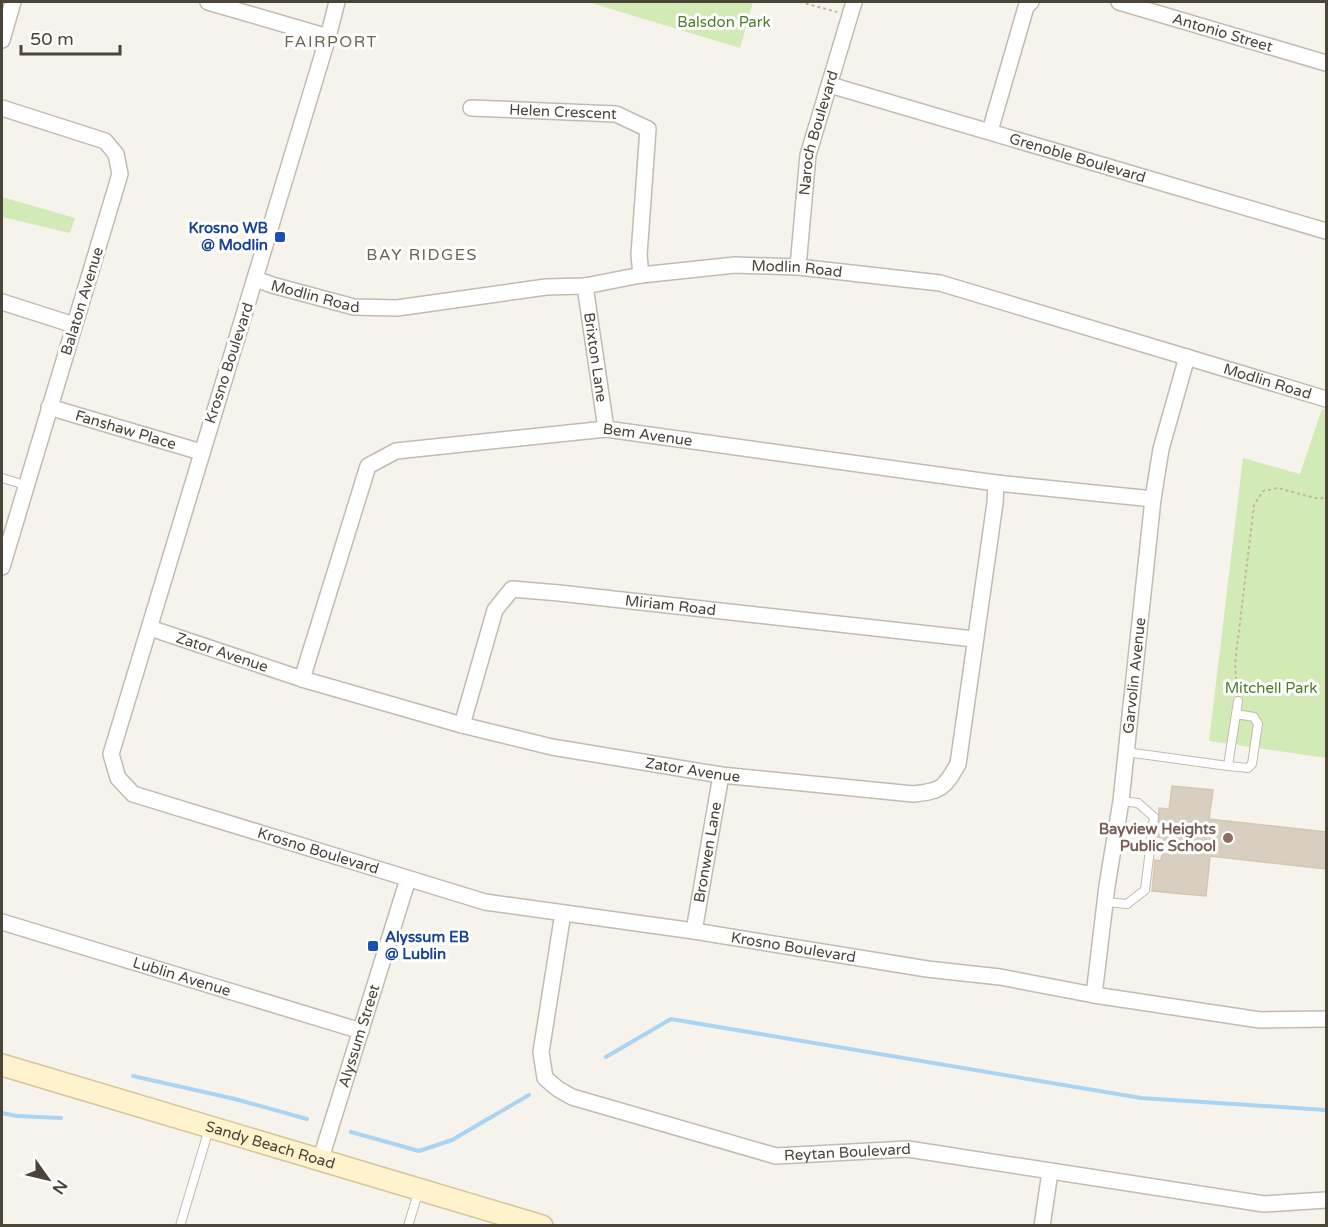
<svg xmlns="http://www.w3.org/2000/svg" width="1328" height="1227" viewBox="0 0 1328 1227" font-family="'Varela Round',sans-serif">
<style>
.green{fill:#d2eab5}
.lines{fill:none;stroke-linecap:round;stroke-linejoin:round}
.stream{stroke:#a9d4f2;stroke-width:4}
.building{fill:#d8cfc1;stroke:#d3c7b4;stroke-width:1.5}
.lane-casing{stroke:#c2bbae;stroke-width:10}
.street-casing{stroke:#c2bbae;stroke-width:18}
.secondary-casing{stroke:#d6c79b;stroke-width:24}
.path{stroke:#c4b79f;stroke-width:2;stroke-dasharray:3 3;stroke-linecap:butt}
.lane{stroke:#fff;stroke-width:8}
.street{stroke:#fff;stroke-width:15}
.secondary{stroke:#fff3cd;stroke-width:21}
.transit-dot{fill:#1a4fb4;stroke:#fff;stroke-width:2}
.education-dot{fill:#8d6e63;stroke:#fff;stroke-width:2}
.labels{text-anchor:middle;stroke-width:6;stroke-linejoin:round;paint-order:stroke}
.park-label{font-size:15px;fill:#4a7f2a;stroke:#fff}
.street-label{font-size:15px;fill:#4b4439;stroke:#fff}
.transit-label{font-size:15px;font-weight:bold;fill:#164399;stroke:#fff;text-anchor:end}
.education-label{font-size:15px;font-weight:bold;fill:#785e54;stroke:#fff;text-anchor:end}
.neighbourhood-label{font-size:16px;letter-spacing:1.5px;fill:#6e6250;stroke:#fff}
</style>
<rect width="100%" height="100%" fill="#f6f3ec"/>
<path class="green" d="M588,2h165l-13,46z
M2,197l73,21 -5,15 -68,-16z
M1322,409l4,1v348l-117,-17 34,-283 57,16z"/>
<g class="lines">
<path class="stream" d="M606,1057l65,-38 470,79 185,12
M133,1076l102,23 72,20
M2,1113l15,3 44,2
M351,1132l68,19 33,-11 77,-45"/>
</g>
<path class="building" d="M1172,786l41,4 -4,29 117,13v37l-116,-13 -4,40 -54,-5 3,-31 6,1 3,-23 -6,-1 1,-29 10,1z"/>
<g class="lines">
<defs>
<path id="lane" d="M2,478l23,7
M1126,752l102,14 10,-65
M1228,766l20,2 4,-4 6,-40 -4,-7 -18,-3
M1106,902l21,2 18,-14 9,-73 -16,-14 -17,-2
M180,1226l29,-97
M408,1226l11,-36"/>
<g id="street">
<path d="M208,2l120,35"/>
<path id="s1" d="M337,2l-9,35 -217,717 7,24 15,16 352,108 209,29 233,38 73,8 94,18 166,25 66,-1"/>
<path id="s2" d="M1119,2l207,61"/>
<path d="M2,40l11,-38"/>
<path id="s3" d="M830,85l496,146"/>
<path d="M2,108l103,33 11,13 4,20 -118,393"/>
<path id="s4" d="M471,108l145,6 32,15 -9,126 2,20"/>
<path d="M990,131l36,-124 5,-5"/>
<path id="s5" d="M798,267l10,-112 46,-153"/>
<path id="s6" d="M256,279l16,6 82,22 43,1 149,-21 39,-1 56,-11 94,-10 63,2 142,16 386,116"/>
<path id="s7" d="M585,286l21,143"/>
<path d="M2,302l72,23"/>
<path id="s8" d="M49,407l152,45"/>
<path id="s9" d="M150,628l152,51 160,46 90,22 169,28 192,19c28,-3 31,-5 45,-30l37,-261 1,-20"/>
<path id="s10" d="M302,679l66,-213 28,-15 210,-22 390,54 157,16"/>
<path id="s11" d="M462,725l33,-115 17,-21 47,4 415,46"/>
<path id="s12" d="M563,913l-22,139 4,26 13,11 14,8 204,59 132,-7 356,55 62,-4"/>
<path id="s13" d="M2,922l359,109"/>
<path id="s14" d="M694,931l27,-156"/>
<path id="s15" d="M1094,995l13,-109 14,-85 32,-302 8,-50 26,-92"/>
<path id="s16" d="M321,1158l87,-279"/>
<path d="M1042,1226l8,-54"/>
</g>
<g id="secondary">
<path id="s17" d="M2,1065l540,161"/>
</g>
</defs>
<use href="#lane" class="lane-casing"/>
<use href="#street" class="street-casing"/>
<use href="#secondary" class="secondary-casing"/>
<path class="path" d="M800,2l37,10
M1237,692l-2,-28 19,-159 9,-14 15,-3 41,11 7,-2"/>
<use href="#lane" class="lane"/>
<use href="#street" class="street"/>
<use href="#secondary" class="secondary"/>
</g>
<g class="transit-dot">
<rect x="274" y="231" width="12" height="12" rx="3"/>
<rect x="367" y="940" width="12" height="12" rx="3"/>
</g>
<circle class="education-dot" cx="1228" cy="838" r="6"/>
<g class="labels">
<g class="park-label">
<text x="724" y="27">Balsdon Park</text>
<text x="1271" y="693">Mitchell Park</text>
</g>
<g class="street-label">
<text dy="5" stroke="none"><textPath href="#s2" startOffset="108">Antonio Street</textPath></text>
<text dy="5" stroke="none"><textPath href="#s4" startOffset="92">Helen Crescent</textPath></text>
<text dy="5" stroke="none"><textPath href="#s5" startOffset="136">Naroch Boulevard</textPath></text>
<text dy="5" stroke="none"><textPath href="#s3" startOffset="258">Grenoble Boulevard</textPath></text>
<text dy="5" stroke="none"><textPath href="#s6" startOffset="548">Modlin Road</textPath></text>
<text dy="5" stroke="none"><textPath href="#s6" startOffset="62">Modlin Road</textPath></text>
<text transform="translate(82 301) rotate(-73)" y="5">Balaton Avenue</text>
<text dy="5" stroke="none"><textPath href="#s7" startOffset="72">Brixton Lane</textPath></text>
<text transform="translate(229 363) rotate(-72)" y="5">Krosno Boulevard</text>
<text dy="5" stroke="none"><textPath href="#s6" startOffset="1034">Modlin Road</textPath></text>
<text dy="5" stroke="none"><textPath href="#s8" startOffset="80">Fanshaw Place</textPath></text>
<text dy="5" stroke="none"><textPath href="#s10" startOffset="508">Bem Avenue</textPath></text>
<text dy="5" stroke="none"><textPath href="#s11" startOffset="306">Miriam Road</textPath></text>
<text dy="5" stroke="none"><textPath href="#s9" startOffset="76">Zator Avenue</textPath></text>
<text dy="5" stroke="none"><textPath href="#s15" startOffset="322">Garvolin Avenue</textPath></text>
<text dy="5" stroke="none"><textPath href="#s9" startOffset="562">Zator Avenue</textPath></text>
<text dy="5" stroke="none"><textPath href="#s1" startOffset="1026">Krosno Boulevard</textPath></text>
<text dy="5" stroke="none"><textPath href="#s14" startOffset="80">Bronwen Lane</textPath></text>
<text dy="5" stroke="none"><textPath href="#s1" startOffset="1512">Krosno Boulevard</textPath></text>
<text dy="5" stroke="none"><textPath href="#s13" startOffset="188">Lublin Avenue</textPath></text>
<text dy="5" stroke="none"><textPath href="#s16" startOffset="128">Alyssum Street</textPath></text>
<text dy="5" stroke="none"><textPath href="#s17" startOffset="280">Sandy Beach Road</textPath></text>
<text dy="5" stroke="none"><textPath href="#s12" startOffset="484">Reytan Boulevard</textPath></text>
</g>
<g class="transit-label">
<text x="268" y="233">Krosno WB<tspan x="268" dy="17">@ Modlin</tspan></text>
<text x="385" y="942" text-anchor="start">Alyssum EB<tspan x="385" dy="17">@ Lublin</tspan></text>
</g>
<g class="education-label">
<text x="1216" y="834">Bayview Heights<tspan x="1216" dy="17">Public School</tspan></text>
</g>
<g class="neighbourhood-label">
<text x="331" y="47">FAIRPORT</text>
<text x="422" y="260">BAY RIDGES</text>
</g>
</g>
<rect width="1328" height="1227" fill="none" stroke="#4b4439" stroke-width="6"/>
<g transform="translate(48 1179) rotate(124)" stroke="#ffffff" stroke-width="4.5" paint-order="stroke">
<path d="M0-4.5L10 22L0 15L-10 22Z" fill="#4b4439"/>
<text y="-9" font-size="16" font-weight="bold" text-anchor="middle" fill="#4b4439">N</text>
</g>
<path d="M21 45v9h99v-9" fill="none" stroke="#4b4439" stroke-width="3"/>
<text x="30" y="45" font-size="18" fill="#4b4439" stroke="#ffffff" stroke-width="4.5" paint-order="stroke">50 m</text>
</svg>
